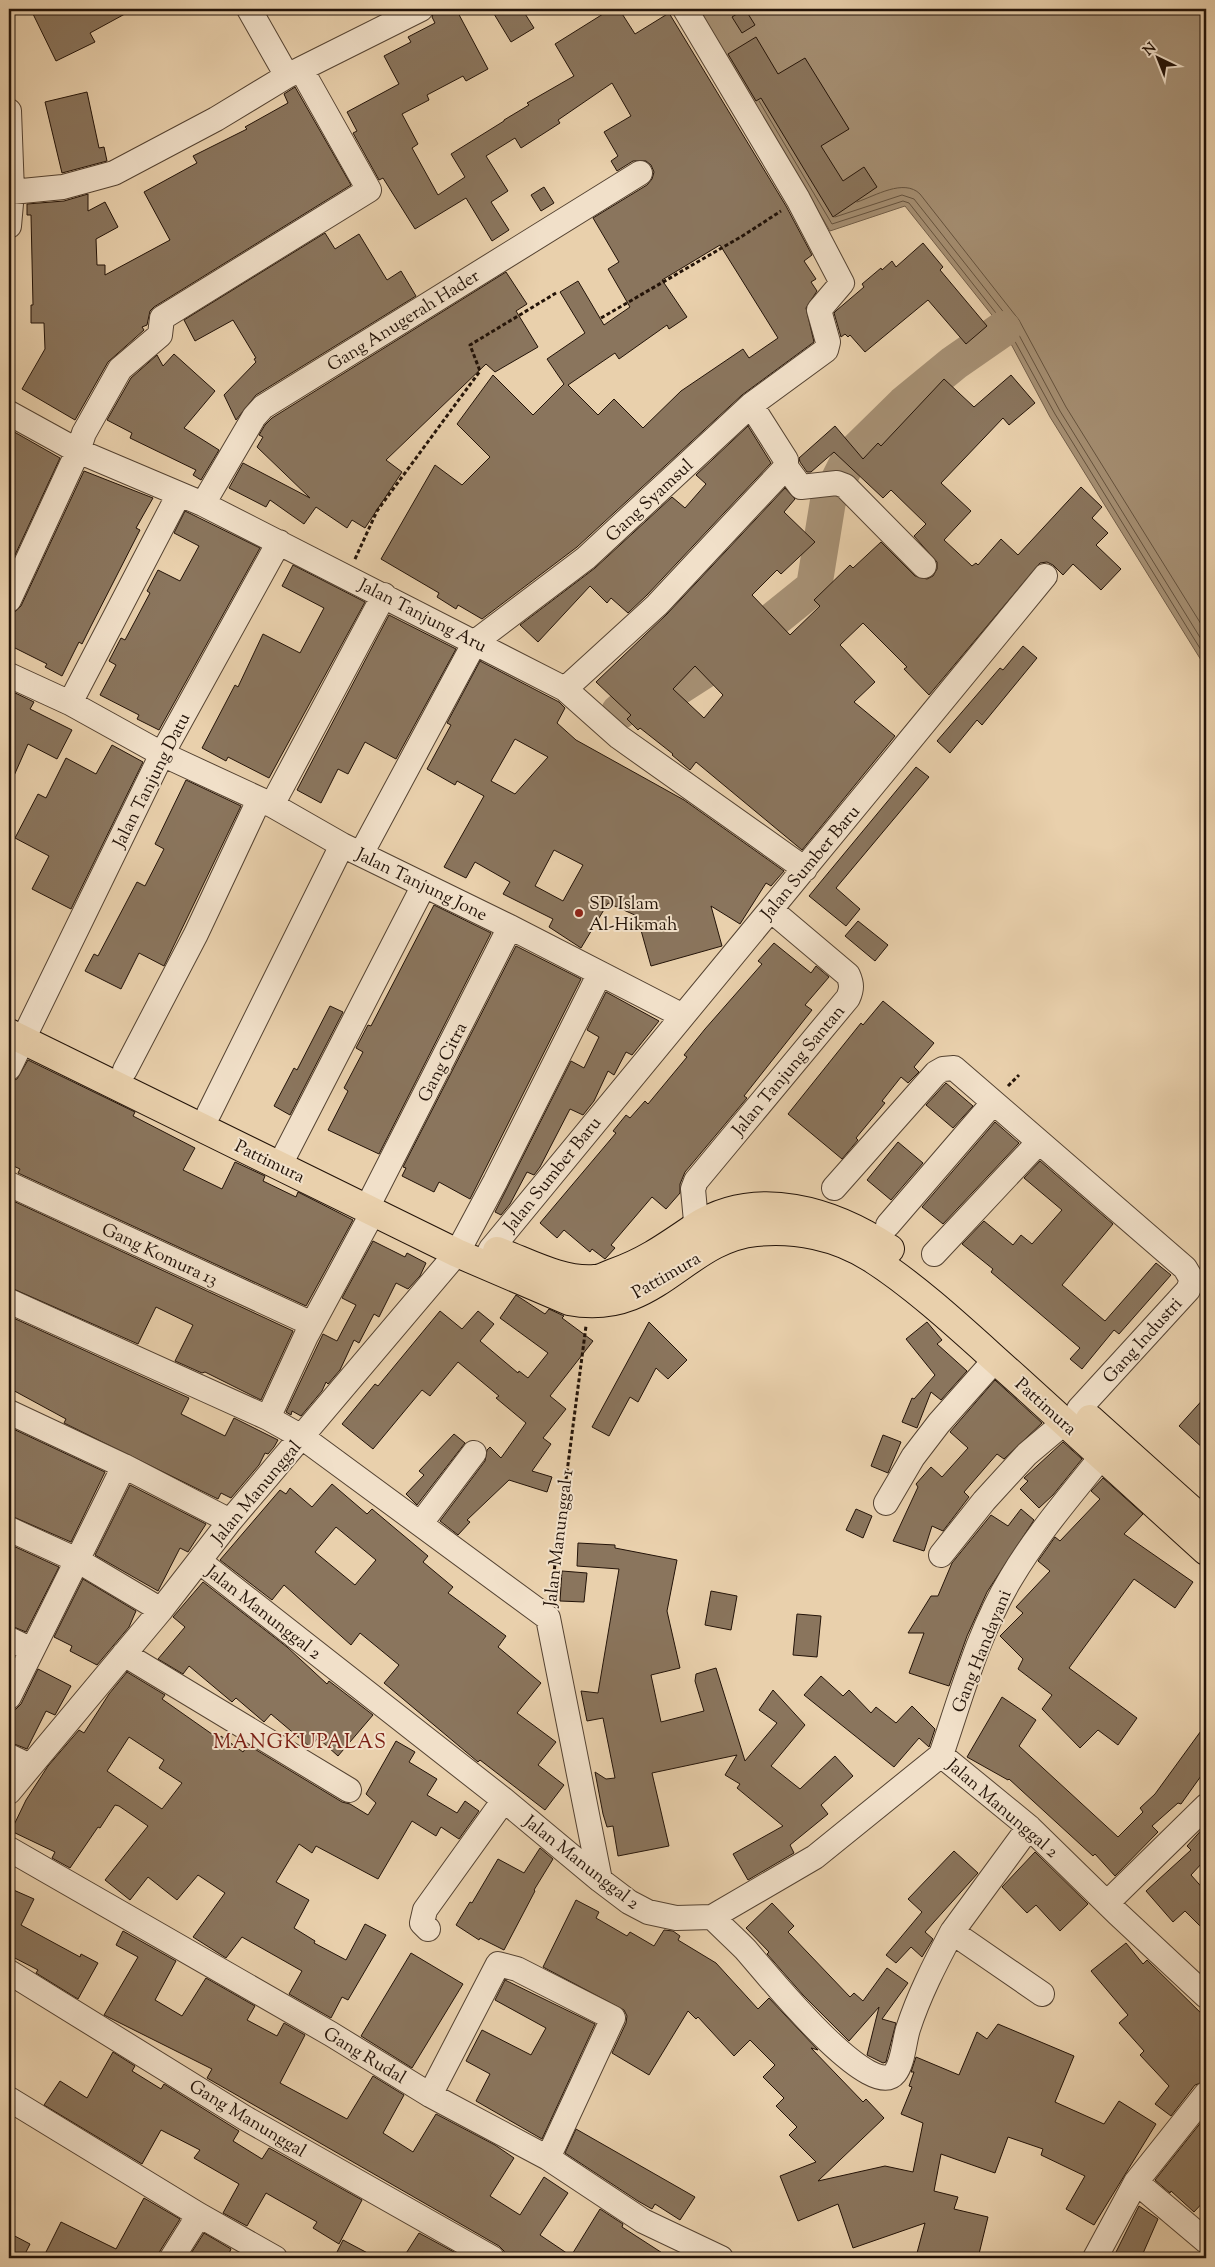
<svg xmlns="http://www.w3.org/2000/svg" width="1215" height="2267" viewBox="0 0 1215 2267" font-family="'Sorts Mill Goudy',serif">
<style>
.water{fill:#a69074;stroke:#725e49}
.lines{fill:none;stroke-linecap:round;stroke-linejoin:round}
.shore{stroke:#64523e;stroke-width:1}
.river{stroke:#a69074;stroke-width:36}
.building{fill:#8a755d;stroke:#231308;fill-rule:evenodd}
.minor-casing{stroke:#544231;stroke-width:26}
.primary-casing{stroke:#231308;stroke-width:30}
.path{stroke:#231308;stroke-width:3;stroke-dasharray:4 2.5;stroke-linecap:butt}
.minor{stroke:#f1e0c9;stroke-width:24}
.primary{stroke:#e9d0ac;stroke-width:28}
.poi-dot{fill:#8f2418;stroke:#f1e0c9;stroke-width:2}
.labels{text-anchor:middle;stroke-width:4;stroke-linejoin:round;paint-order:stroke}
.street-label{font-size:18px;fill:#231308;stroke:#f1e0c9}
.poi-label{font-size:18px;fill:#231308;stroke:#f1e0c9;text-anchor:start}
.quarter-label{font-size:20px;letter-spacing:1px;fill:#7a1f14;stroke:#f1e0c9}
</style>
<rect width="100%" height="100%" fill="#e9d0ac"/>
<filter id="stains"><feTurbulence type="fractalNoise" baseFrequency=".004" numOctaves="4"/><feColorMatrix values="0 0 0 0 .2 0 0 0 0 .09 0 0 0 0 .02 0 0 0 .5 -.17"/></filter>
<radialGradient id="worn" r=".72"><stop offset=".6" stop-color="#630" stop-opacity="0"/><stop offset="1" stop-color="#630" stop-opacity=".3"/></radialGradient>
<path class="water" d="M699,9h507v659l-156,-251 -47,-88 -98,-123 -75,25z"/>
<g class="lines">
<path class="shore" d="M759,101l73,123 71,-23 6,2 98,124 48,87 151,244
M857,202c18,-6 47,-24 63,-8l99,126 47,87 140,225
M835,217l67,-22 12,4 99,125 47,87 146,236"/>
<path class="river" d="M619,712l26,-20 21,3 70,-45 78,-63 14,-86 22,-44 54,-53 50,-41 49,-34"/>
</g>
<path class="building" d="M43,9h91l-44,24 5,9 -39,19 -23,-47z
M435,9h21l32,60 -22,12 -3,-5 -36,19 2,5 -27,14 16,30 -6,4 26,47 27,-18 -14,-23 53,-33v-1l25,-15 -2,-2 47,-27 -19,-32 56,-35h8l16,25 34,-21 117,193 26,49 -8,6 12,18 -5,3 6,9 -11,17 8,34 -72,53 -165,152 -95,72 -24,-14 -2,4 -19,-12 2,-4 -58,-34 54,-94 27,20 28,-28 -33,-33 36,-49 40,40 31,-31 -17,-25 38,-26 -25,-41 18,-11 26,44 26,-18 -22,-38 11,-7 -26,-44 54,-33 5,-6 2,-7 -3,-7 -5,-4h-13l-16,10 -6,-10 7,-5 -14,-24 27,-16 -19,-33 -54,37 2,3 -39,25 -6,-10 -29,18 22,35 -17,11 18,28 -17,11 -26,-43 -51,31 -32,-51 -4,2 -26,-47 4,-2 -10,-19 52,-28 -15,-28 27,-14 -3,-5 27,-14 -3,-6zM720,245l58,93 -29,20 -6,-9 -62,42 -38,37 -29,-29 -16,16 -30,-30 47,-32 4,6 48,-34 2,4 18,-12 -25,-37z
M491,9h31l12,19 -23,14z
M745,9l10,16 -13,8 -10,-16z
M756,37l22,37 27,-16 44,71 -28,17 22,35 21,-14 13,20 -44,30 -72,-119 -5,3 -28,-47z
M295,87l56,98 -197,122 -4,4 -3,14 -5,2 2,3 -36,32 -33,58 -53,-31 23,-40 -1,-26h-13v-18h2l-2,-90h-4v-11l37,-3 24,-7v17l17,-9 13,25 -22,12 1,26h8v10l65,-35 -26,-48 53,-29 -4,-7 54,-27 -2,-2 43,-24 -4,-9z
M87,92l12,56 5,-1 3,14 -45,12 -17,-71z
M544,187l10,16 -13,8 -10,-16z
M325,233l10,16 24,-15 28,46 14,-9 15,25 -160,99 -20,25 -12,-25 32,-33 -2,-3 2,-1 -23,-38 -38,21 -11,-21z
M923,243l20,24 -3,3 47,56 -21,18 -38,-44 -63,52 -15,-17 -2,2 -3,-3 -4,3 -7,-24 3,-3 27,-23 -2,-3 19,-16 1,2 10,-9 4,6z
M506,272l21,32 -11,7 22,36 -43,25 -9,-8 -100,96 16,12 -37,56 -13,-8 -5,8 -31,-21 -12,17 -34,-24 -4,7 -37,-19 14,-25 67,35 -53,-51 6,-10 -4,-2 6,-10 7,-7z
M174,354l41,37 -31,37 35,22 -18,30 -8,-5 3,-5 -66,-32 2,-5 -25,-13 24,-42 26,-23 6,11z
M1011,375l24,28 -26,22 -6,-7 -62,65 30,28 -27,29 28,26 4,-3 2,2 23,-26 17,16 63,-68 21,20 -10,11 16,15 -12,12 25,24 -20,21 -28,-26 -10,11 -10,-10 -6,-3 -7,1 -111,132 -25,-26 3,-2 -44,-44 -23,22 35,37 -21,20 41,34 -93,114 -106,-88 -6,8 -18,-15 1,-1 -33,-26 -2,2 -11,-11 4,-4 -35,-33 71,-68 118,-126 10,11 -11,13 31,30 -34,32 -4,-4 -25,25 38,40 30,-29 -6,-6 36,-35 3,3 28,-26 34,34 12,3 6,-3 4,-7v-7l-23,-26 12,-12 -35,-34 -8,8 -49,-46 -23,20h-4l-7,-10 -1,-4 36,-32 28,33 15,-16 3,3 63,-67 30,28zM695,666l28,29 -19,23 -31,-29z
M748,426l23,37 -124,132 -19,18 -17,-15 -4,5 -17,-17 -52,56 -18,-17 75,-57 77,-71 13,11 21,-24 -10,-9z
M9,429l51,29 -51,110z
M84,471l69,27 -17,30 4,2 -49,96 -9,18 -3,-2 -17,34 -17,-9 2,-3 -38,-19v-31l7,-3 5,-5z
M185,511l75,37 -101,182 -22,-11 2,-4 -39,-20 16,-30 -7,-4 12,-23 4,2 25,-47 -3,-2 11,-21 22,11 19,-35 -25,-13z
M293,565l72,37 -96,176 -41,-21 -2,4 -24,-13 33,-63 3,2 25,-53 37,19 24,-45 -42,-22z
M389,615l67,34 -60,110 -31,-17 -17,32 -10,-5 -17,34 -24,-13z
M1023,646l14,12 -55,67 -5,-5 -27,33 -13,-12 63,-73 3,2z
M480,661l79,41 6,6 -8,15 19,17 108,60 100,71 -13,15 -5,-3 -26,41 -29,-18 11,40 -71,20 -14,-50 -29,-13 -27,45 -32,-21 4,-8 -50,-25 7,-12 -35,-20 -9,16 -22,-11 40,-71 -27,-15 -2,4 -28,-16 24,-44 -4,-2zM515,739l33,18 -33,37 -24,-13zM554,850l29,15 -20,36 -28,-15z
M9,690l25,12 -4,7 42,21 -15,29 -29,-15 -19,43z
M112,745l31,17 -72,147 -39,-20 17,-33 -34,-18 23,-44 8,4 20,-40 30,16z
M916,767l13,10 -93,111 24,21 -14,17 -37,-30z
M186,780l55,26 -77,160 -25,-13 -18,36 -36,-18 9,-17 4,2 39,-74 8,4 19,-37 -9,-5z
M434,905l57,28 -112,221 -51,-24 20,-39 -4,-3 19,-36 -7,-4 12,-23 3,1z
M858,921l30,24 -13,16 -30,-25z
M774,943l37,30 5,-7 13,11 -24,28 7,5 -68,86 3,2 -62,74 -5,12v9l-14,16 -14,-12 -41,48 4,3 -10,11 -13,-10 -2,3 -26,-22 -7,8 -17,-15 76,-90 -3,-2 13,-16 4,3 15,-17 3,3 39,-47 -3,-2 21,-26 57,-65 -4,-3z
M516,946l65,33 -111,220 -31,-17 -5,10 -32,-16 4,-8 -3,-1z
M606,992l53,29 -27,34 -6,-3 -12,23 -6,-4 -14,30 -11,14 -13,-6 -30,58 -6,8 -7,-3 -17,32 -9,11 -6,-3 76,-151 13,7 15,-31 -12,-7z
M883,1001l51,42 -20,24 5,5 -11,11 -7,-6 -19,24 3,2 -29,35 2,2 -16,19 -54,-45 73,-91 2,2z
M330,1006l13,6 -53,103 -16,-9 20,-38 3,2z
M28,1060l107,52 -2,4 62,32 -12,22 39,19 13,-27 30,14 -2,5 33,16 2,-5 55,28 -47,86 -288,-133 2,-4 -11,-5v-82l8,-3z
M946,1083l27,23 -20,22 -27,-23z
M995,1122l24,21 -76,81 -21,-17z
M898,1142l25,21 -32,37 -24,-20z
M1040,1161l73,63 -51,61 43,36 51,-58 15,12 -52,59 -5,-4 -32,39 -12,-10 10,-11 -89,-76 2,-3 -31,-25 22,-23 29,24 8,-10 11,9 30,-34 -38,-32z
M9,1199l284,132 -32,69 -56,-28 -3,1 -27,-12 18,-36 -37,-18 -18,37 -129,-57z
M373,1241l32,16 2,-4 19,10 -6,13 -12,13 -12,-6 -17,34 -5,-3 -15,29 -5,-3 -14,30 -12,14 -2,-2 -4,9 -21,25 -9,-5 -1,4 -5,-3 37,-78 14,7 19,-36 -14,-7z
M516,1295l29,19 4,-5 15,7 -2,2 31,23 -43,55 16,13 -23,29 8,6 -19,27 20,6 -5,15 -38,-12 -42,40 3,2 -12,13 -18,-14 45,-60 2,-11 3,-3 11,11 25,-35 -30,-25 3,-2 -41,-34 -28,34 -8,-6 -49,59 -31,-25 33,-40 3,2 62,-75 22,18 16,-18 16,13 -14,17 38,32 1,-2 9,7 20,-25 -48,-35z
M9,1316l180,82 -8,16 44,22 9,-18 44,22 -4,7 -6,7 -3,-1 -6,12 -28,33 -10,-5 -3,6 -154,-76 2,-4 -57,-31z
M649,1322l38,38 -19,19 -12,-11 -18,34 -8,-5 -21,39 -17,-9z
M927,1322l15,18 -5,4 30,27 -26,29 -10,-8 -14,36 -15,-6 10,-24 2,1 21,-24 -29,-36z
M995,1380l47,43 -38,36 -7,-5 -33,38 5,5 -26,34 -11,-5 -8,25 -31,-10 25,-54 -2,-3 15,-17 11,10 26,-29 -18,-16z
M1206,1396v55l-27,-25z
M9,1427l96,45 -34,70 -62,-27z
M454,1434l11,9 -48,62 -11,-11 18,-19 -5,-4z
M883,1435l18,7 -13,31 -17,-7z
M1063,1442l19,17 -29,36 -14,13 -19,-19 8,-8 -4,-3z
M1103,1478l40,36 -19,20 69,48 -18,26 -41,-29 -65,89 68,50 -19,27 -20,-15 -18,18 -38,-39 10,-14 -34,-26 5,-10 -23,-23 23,-23 -7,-6 34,-36 -12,-10 17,-24 5,4 40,-42 -9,-8z
M332,1484l35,30 5,-5 56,47 -5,6 30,25 -5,6 58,43 -8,11 43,36 -24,30 39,29 -18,23 26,20 -19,25 -65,-50 -2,2 -94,-79 15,-18 -39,-32 -9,12 -67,-60 -12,15 -52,-40 60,-70 6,4 4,-6 22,19zM336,1527l40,33 -21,25 -40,-33z
M130,1485l76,39 -18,28 -8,-4 -22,43 -63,-36z
M856,1509l16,7 -9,22 -17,-8z
M1021,1509l13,11 -47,72 -20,44 -18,50 -40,-13 15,-40h-16l23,-37h7l14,-33 39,-48 17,11z
M578,1543l37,2v3l62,12 -10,51 13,57 -29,7 10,47 43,-11 -9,-30 1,-7 20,-6 29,93 32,-38 -18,-13 14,-20 32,35 -34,41 29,23 35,-33 18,20 -32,29 7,9 -38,31 4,8 -46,27 -15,-26 50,-28 -46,-38 3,-4 -15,-9 12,-20 -85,18 17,73 -51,10 -5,-30 -6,1 -4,-13 -8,-42 11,7 9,-1 -12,-60 -16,3 -6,-30 17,2 21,-124 -42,-3z
M9,1544l50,23 -33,65 -17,-7z
M562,1571l25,2 -3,29 -24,-1z
M83,1579l53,32 -7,16 -32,38 -27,-14 2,-5 -18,-9z
M203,1582l84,65 40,37 2,-3 44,34 -35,41 -20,-18 -8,9 -39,-33 -7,8 -28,-24 -4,4 -43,-36 -6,8 -25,-15 27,-32 -12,-10z
M711,1591l26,5 -6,34 -26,-5z
M797,1614l24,2 -4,41 -24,-2z
M38,1669l33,17 -16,29 -9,-4 -19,38 -18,-7v-31l7,-2 5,-5z
M127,1672l38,23 -3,4 57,40 2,-3 22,16 5,-7 94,57 8,2 18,11 8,-12 -10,-9 30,-53 19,11 -6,10 28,17 -10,16 30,18 8,-12 14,10 -20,28 -18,-12 -5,9 -24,-15 -34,58 -62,-33 -4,7 -13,-9 -23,38 33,18 -15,28 21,13 -1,2 32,17 19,-36 21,11 -38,65 -6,-3 -11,21 -42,-24 13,-23 -60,-34 -16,21 -33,-21 32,-44 -27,-18 -21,25 -29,-23 -18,23 -25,-20 43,-54 -29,-20 -4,-1 -15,23 -2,-1 -28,41 -18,-10 3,-6 -44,-21 15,-31 22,-34 31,-36 5,3 25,-39zM129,1737l35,23 -5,8 23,15 -20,26 -55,-38z
M821,1676l22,20 6,-6 22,23 5,-6 20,16 16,-17 23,23 -6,18 -10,-9 -25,29 -90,-72z
M1002,1697l34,23 -17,26 99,91 25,-25 -3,-4 15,-14 51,-70v45l-25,35 -3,-1 -26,23 6,6 -43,44 -20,-22 -2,2 -84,-77 -1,1 -41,-23z
M1206,1825v40l-3,-3 -12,13 15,17v40l-21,-21 -12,11 -27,-31 45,-41 -4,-4z
M540,1848l13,11 -19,31 1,1 -31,59 -24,-12 -1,2 -23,-15 14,-23 2,1 26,-44 26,14z
M954,1851l24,22 -53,59 8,7 -11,18 -11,-10 -15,16 -10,-8 36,-43 -14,-13z
M1035,1852l53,52 -28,27 -24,-26 -9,8 -25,-26z
M9,1888l25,11 -13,26 59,32 1,-3 17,9 -20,36 -42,-26 2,-3 -29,-15z
M576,1900l23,12 -3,6 31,18 3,-4 24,14 10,-16 9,1 7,5 -2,4 38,23 42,46 11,-11 49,52 -7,-2 52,54 3,-3 18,19 -66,63 67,-15 28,6 10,-49 -22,-9 11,-27 -3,-1 5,-14h-3l5,-15 43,18 18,-43 10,7 11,-15 76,32 -19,46 49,22 15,-23 37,23 -62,101 -28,-16 19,-33 -44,-21 2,-6 -35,-12 -13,36 -54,-19 -7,37 24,6 -4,12 34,8 -10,41h-41l-20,-5 8,-30 -72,25 -15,-44 -40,17 -18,-45 36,-14 -27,-27 8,-8 -21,-21 8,-8 -21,-21 12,-12 -25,-25 -16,16 -36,-39 -2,2 -8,-8 -39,64 -37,-22 14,-30 1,-7 -3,-6 -81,-43z
M772,1903l22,23 -6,6 62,65 4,-4 9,8 24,-33 21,15 -26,36 14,4 -10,39 -3,1 -16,-8 12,-48 -30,34 -46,-46 -36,-41 2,-2 -23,-24z
M123,1931l53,30 -21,39 27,16 24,-38 49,28 -8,14 30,16 7,-13 21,12 -25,48 67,36 26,-43 31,19 -21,38 30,19 23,-38 59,31 19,13 -24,38 30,19 24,-38 24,16 -28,42 31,21 29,-47 23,15 -1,3 48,31h-164l-2,-7 -5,-5 -292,-168 5,-9 -108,-54 34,-58 -22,-12z
M1126,1943l17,21 4,-4 59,58v63l-11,4 -24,31 -16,-12 14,-18 -29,-31 4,-4 -25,-28 9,-8 -37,-44z
M411,1953l52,31 -51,84 -51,-32z
M505,1980l90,44 -53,115 -66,-38 14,-27 -24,-13 16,-31 49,25 15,-27 -51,-28z
M113,2052l22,14 -3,5 29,18 3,-5 75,47 -6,10 29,18 7,-11 93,52 -23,44 -26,-16 4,-6 -51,-29 -19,33 -24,-13 16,-29 -45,-26 6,-8 -39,-20 -19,34 -98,-59 16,-24 27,17z
M1206,2116v83l-12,13 -23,-21 -1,2 -15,-13z
M576,2129l119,68 -15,23 -25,-16 -3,5 -14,-8 -73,-48z
M144,2198l36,21 -20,32 -2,7h-104l-9,-4 16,-32 55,27z
M1139,2206l19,13 -17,39h-28z
M9,2233l21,11 -7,14h-14z
M204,2233l27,16 -4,9h-39z
M419,2233l46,25h-62z
M343,2240l34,18h-43z"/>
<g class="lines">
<defs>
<path id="minor" d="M249,9l38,67
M9,111l3,81 -3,34
M12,192l51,-5 51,-14 102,-54 71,-43 134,-67
M9,413l69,38 125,53 362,185 54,48 186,132
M786,467l15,20 36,-4 8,3 79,80
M203,504l51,-87 9,-10 377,-234
M9,600l69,-149 6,-18 36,-64 40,-34 2,-17 207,-128 -68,-121
M9,675l61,28 92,51 110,51 70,40 168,82 171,88
M565,689l92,-84 129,-138v-7l-35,-55
M70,703l109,-209
M272,805l112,-210
M361,854l114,-212 111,-84 165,-153 75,-55 2,-8 -9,-32 23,-27 -44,-84 -113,-190
M9,1068l153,-314 117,-212
M125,1070l71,-136 63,-134
M209,1113l133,-268
M286,1153l138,-268
M9,1184l303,140
M834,1188l102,-115 7,-4 11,-1 231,200 7,12 -4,10 -109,119
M373,1196l137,-269
M888,1225l105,-122
M698,1243l-5,-54 3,-8 152,-183c4,-9 4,-14 0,-23l-77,-65
M934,1254l104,-111
M483,1264l8,-15c183,-225 370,-448 554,-673
M9,1301l259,117 34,19 246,181 52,262
M9,1412l115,54 106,55
M268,1418l38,-82 67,-124
M886,1503l27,-46 26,-34 56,-63
M421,1523l53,-70
M9,1529l68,31 84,50
M941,1555l43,-54 43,-47 38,-32
M199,1561l305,239 96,80 29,22 19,10 28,6 36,-1 103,-60 126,-102 88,72 88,86 89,83
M9,1639l23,11
M124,1654l225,136
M9,1697l115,-231
M941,1755c20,-58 38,-125 70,-177 26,-44 60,-83 91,-122
M9,1756l21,10
M9,1792l152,-182 69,-89 227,-268 38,-71 104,-207
M1029,1827l-77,105 90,62
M9,1849l322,185 99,61 118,63 95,63 78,37
M1107,1903l99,-97
M712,1917c11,11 22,21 33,32 17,19 125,155 150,124 8,-10 9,-31 13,-44 11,-34 27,-65 44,-97
M428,1929l-6,-6 3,-13 79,-110
M9,1972l236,146 247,140
M430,2095l68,-131 19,5 96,49 -65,140
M9,2099l190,116 76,43
M1136,2182l70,59
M172,2258l27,-43
M1095,2258l41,-76 70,-88"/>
<path id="primary" d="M9,1033l448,220 112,48c86,17 115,-62 187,-69 39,-4 81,4 115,26 49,31 102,82 146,121 63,57 126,114 189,172
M497,1251c30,11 65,31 98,28 6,0 12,-4 18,-6 32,-11 54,-27 82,-46 62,-40 138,-16 195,22
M1090,1419l116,104"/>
</defs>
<use href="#minor" class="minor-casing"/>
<use href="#primary" class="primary-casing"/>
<path class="path" d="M601,318l143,-83 37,-24
M355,559l22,-48 103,-140 -10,-26 86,-52
M1008,1086l11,-11
M551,1595l35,-269"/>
<use href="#minor" class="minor"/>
<use href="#primary" class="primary"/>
</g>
<circle class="poi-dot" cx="579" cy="913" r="5"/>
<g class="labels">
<g class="street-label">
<text transform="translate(403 320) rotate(-32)" y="6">Gang Anugerah Hader</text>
<text transform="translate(649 500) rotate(-43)" y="6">Gang Syamsul</text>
<text transform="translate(423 615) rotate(27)" y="6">Jalan Tanjung Aru</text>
<text transform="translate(151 780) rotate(-63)" y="6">Jalan Tanjung Datu</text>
<text transform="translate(810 862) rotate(-50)" y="6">Jalan Sumber Baru</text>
<text transform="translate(422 884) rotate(26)" y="6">Jalan Tanjung Jone</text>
<text transform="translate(442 1062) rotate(-63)" y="6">Gang Citra</text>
<text transform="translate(788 1070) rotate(-50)" y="6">Jalan Tanjung Santan</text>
<text transform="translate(270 1161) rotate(26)" y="6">Pattimura</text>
<text transform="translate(552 1174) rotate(-51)" y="6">Jalan Sumber Baru</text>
<text transform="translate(160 1254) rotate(25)" y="6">Gang Komura 13</text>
<text transform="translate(666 1275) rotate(-30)" y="6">Pattimura</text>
<text transform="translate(1142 1340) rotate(-48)" y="6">Gang Industri</text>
<text transform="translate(1046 1406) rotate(42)" y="6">Pattimura</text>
<text transform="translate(256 1492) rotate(-50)" y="6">Jalan Manunggal</text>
<text transform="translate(558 1538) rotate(-83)" y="6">Jalan Manunggal 1</text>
<text transform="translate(264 1612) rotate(38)" y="6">Jalan Manunggal 2</text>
<text transform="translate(981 1651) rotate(-68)" y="6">Gang Handayani</text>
<text transform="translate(1003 1808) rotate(41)" y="6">Jalan Manunggal 2</text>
<text transform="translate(582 1862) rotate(38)" y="6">Jalan Manunggal 2</text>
<text transform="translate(365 2055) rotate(31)" y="6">Gang Rudal</text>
<text transform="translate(248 2118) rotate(31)" y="6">Gang Manunggal</text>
</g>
<g class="poi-label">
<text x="589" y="909">SD Islam<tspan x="589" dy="21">Al-Hikmah</tspan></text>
</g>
<g class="quarter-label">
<text x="300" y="1748">MANGKUPALAS</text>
</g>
</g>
<rect width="1215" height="2267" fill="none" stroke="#e9d0ac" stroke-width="30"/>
<rect x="10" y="10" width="1195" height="2247" fill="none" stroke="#231308" stroke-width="2.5"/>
<rect x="15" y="15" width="1185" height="2237" fill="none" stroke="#231308"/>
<g transform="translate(1158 58) rotate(317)" stroke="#f1e0c9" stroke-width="4" paint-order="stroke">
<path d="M0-4L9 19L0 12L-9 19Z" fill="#231308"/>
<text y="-8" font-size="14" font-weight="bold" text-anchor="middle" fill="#231308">N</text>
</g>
<rect width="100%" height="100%" filter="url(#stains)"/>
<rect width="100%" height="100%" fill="url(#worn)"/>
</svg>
